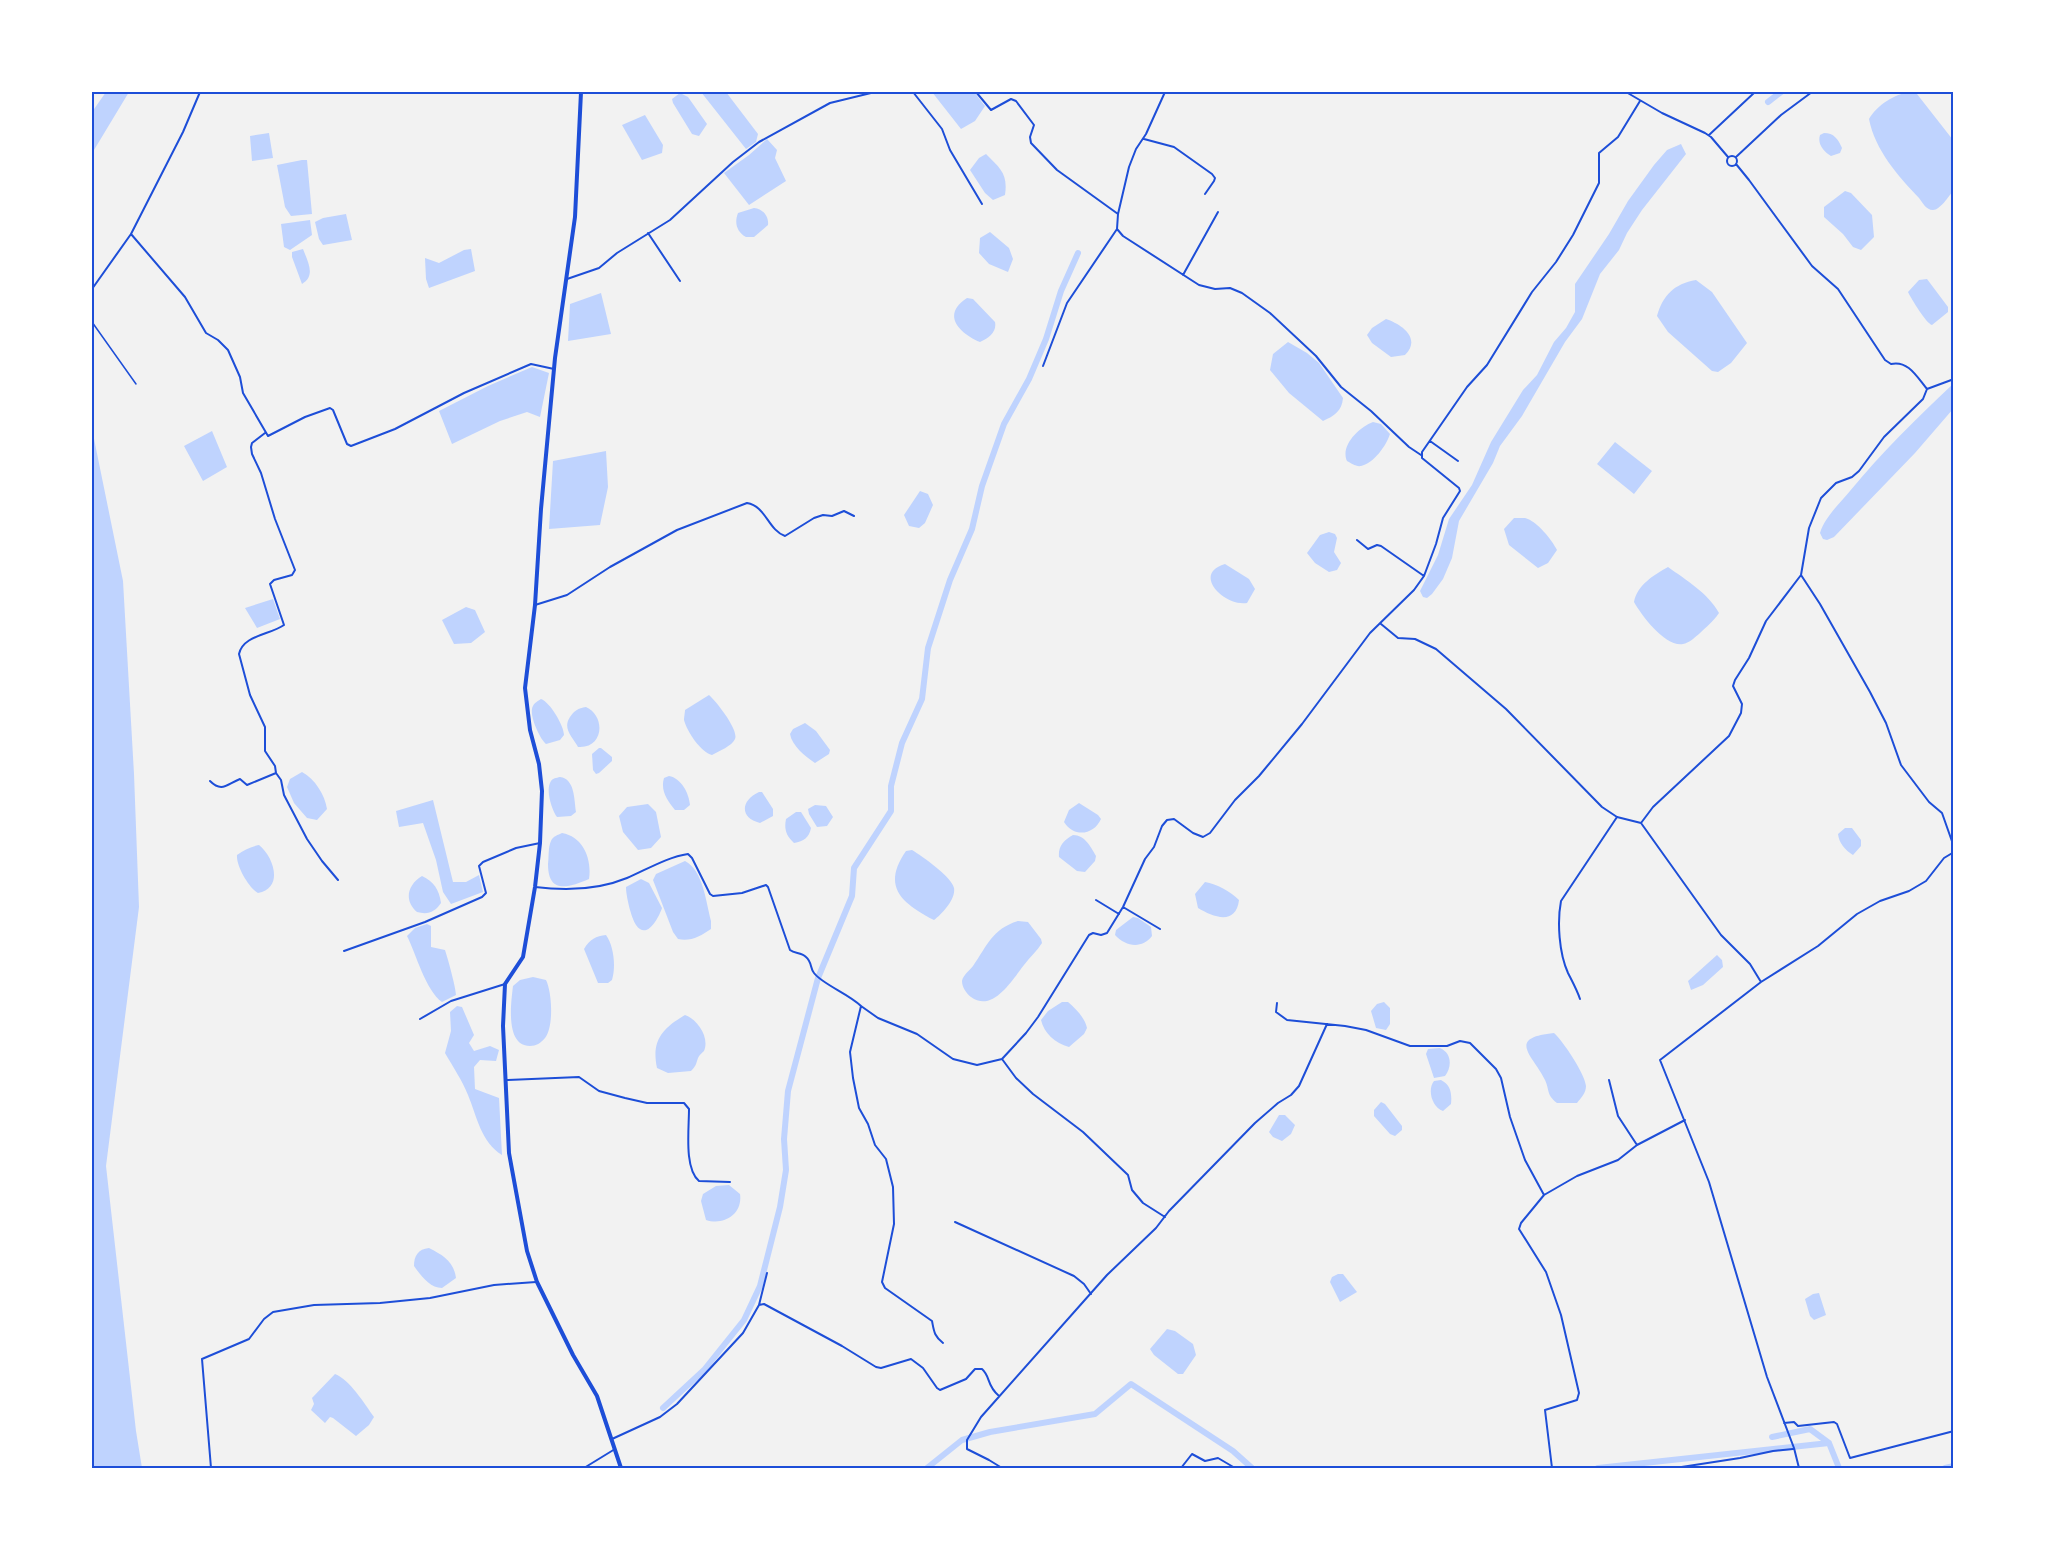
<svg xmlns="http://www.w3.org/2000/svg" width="2045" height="1560" viewBox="0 0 2045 1560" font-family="'Noto Sans',sans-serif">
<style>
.water{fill:#bfd3fe}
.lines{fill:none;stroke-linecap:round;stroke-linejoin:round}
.canal{stroke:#bfd3fe;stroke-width:6}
.service{stroke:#1d4ed8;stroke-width:1.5}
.minor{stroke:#1d4ed8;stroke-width:2}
.secondary{stroke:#1d4ed8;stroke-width:4}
.neatline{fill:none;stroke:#1d4ed8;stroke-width:2}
</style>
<rect width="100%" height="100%" fill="#f2f2f2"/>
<path class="water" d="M106,92h23l-35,58 -2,11v-49z
M701,92h25l32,42 -2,8 -10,7z
M932,92h42l11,14 -10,15 -14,8z
M1910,92l7,2 36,46v51c-4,5 -13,19 -20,19 -7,0 -10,-7 -14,-12 -21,-22 -44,-48 -50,-79 8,-14 26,-25 41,-27z
M680,93l8,4 19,27 -8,12 -7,-2 -19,-31 -1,-4z
M645,115l18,30 -1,8 -20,7 -20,-35z
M269,133l4,25 -21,3 -2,-25z
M1824,133c10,0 14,6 18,15l-2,5 -9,3c-7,-4 -14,-12 -11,-21z
M767,139l10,11 -2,8 11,23 -37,24 -25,-32 25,-18z
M1681,144l5,10 -44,56 -15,23 -8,17 -19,24 -18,45 -17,23 -43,74 -22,30 -7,17 -34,58 -7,37 -9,21 -11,15 -5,4 -4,-1 -3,-6 18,-36 11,-36 23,-34 19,-43 32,-52 14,-15 17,-33 12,-14 9,-16v-28l34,-50 19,-33 26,-36 13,-15z
M986,154c15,15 22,20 19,41l-12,5 -8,-7 -15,-23 9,-12z
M302,160h5l5,54 -21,2 -6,-9 -8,-42z
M1845,191l6,2 21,22 2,22 -13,13 -8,-3 -10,-13 -19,-17v-10z
M754,208c9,1 15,8 14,17l-14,12h-8c-9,-5 -12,-14 -8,-24z
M346,214l6,26 -29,5 -4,-6 -4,-17 8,-4z
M310,220l2,15 -22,15 -6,-3 -3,-23z
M990,232l19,16 4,11 -5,13 -19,-8 -10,-11 1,-15z
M303,249c5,13 13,27 -1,35l-10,-27v-5z
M471,249l4,22 -46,17 -3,-9 -1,-21 14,5 25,-13z
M1927,279l21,28v5l-16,13c-6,-2 -20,-25 -24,-33l11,-12z
M1696,280l16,12 35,51 -16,20 -13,9 -6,-1 -44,-39 -11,-16c6,-21 17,-32 39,-36z
M601,293l10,41 -43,7 2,-37z
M967,298l6,1 22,23c2,10 -6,16 -15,20 -21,-9 -39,-27 -13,-44z
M1386,319c15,5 36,19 19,36l-14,2 -19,-14 -5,-8 5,-7z
M1288,342l19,11 12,10 24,35c-1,13 -9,18 -20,23l-34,-28 -19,-23 3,-16z
M532,367l17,6 -9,44 -13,-5 -27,9 -48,23 -13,-33 49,-25z
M1953,384v25l-38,44 -81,84 -7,3 -4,-1 -3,-6c5,-16 19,-29 30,-42 32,-39 66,-72 103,-107z
M1373,422l8,2 9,10c-4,12 -16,29 -29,32 -5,1 -10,-3 -14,-5 -7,-15 12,-34 26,-39z
M92,429l31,152 11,193 5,133 -33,259 30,265 6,37h-50z
M212,431l15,36 -24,14 -19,-35z
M1615,442l37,29 -18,23 -37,-30z
M606,451l2,36 -8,38 -51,4 4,-68z
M920,491l8,3 5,11 -8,18 -6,5 -10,-2 -5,-11z
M1514,518c4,0 7,0 11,0 12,3 27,22 32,32l-9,13 -10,5 -29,-23 -5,-16z
M1329,532l6,2 2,4 -3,14 7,11 -4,7 -8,2 -14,-9 -8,-10 13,-18z
M1225,564l24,15 6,10 -8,14c-22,4 -56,-29 -22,-39z
M1668,567c18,13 40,26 51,46 -6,9 -13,14 -20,21 -5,4 -10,9 -16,10 -18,3 -41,-28 -49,-42 3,-17 20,-27 34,-35z
M273,599l7,20 -23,9 -12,-20z
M466,607l9,3 10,22 -14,11 -17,1 -12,-24z
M709,695c7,6 30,35 26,44 -3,7 -16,12 -23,16 -11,-3 -25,-23 -28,-35 0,-2 1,-8 1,-10z
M541,699c9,3 23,27 23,36l-4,5 -14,4c-6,-5 -18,-30 -13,-38 1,-3 5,-5 8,-7z
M586,707c20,9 18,42 -8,40 -5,-10 -16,-18 -8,-30 4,-6 8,-9 16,-10z
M805,723l11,8 14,19 -1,4 -14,9c-10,-7 -23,-17 -25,-29l3,-5z
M599,748h2l11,9v4l-13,12 -3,1 -3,-4 -1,-16z
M302,772c13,7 23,23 25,37l-10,11 -10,-2 -13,-15 -7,-16 3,-8z
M669,776c12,2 20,17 21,29l-6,5h-9c-7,-9 -15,-19 -11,-32z
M560,777c15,2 14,22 16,35l-5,4 -14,1c-5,-7 -12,-27 -6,-36 2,-3 5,-3 9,-4z
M759,792h3l11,17v7l-13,7c-21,-5 -19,-23 -1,-31z
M433,800l20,82h13l13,-7 4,17 -32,12 -8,-12 -7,-32 -13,-37 -24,4 -3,-16z
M1079,803l19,12 3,4c-7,16 -27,19 -37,3l5,-12z
M648,804l8,8 5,25 -10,11 -13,2 -15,-18 -4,-16 8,-9z
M815,805l11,1 7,11 -6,9 -10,1 -8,-13 -1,-5z
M796,812h5l10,16c-2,10 -7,13 -17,15 -8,-7 -10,-14 -8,-24z
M1845,828h7l9,12v6l-8,9c-8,-5 -14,-12 -15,-21z
M562,833c22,4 30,27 27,46 -21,9 -41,15 -41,-15 1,-7 0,-17 3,-23 2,-5 7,-6 11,-8z
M1073,835c12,0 18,12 23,21l-1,5 -10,11 -8,-1 -18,-14c-1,-11 5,-17 14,-22z
M259,845c15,12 25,43 -1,48 -9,-5 -22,-27 -21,-38 7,-5 13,-8 22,-10z
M912,850c10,6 40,27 42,38 2,11 -12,26 -20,32 -32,-17 -53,-33 -28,-69z
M685,861c18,9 21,41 26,60v8c-10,7 -21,13 -33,10l-5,-7 -20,-52 3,-6z
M422,876c12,6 17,13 19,27 -6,9 -13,12 -24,9 -13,-11 -10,-27 5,-36z
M641,879l8,4 13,25c-3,9 -15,33 -26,17 -5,-8 -10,-29 -10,-38z
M1205,882c12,2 25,9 34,18 -3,26 -26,17 -41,8l-3,-14z
M1133,917l5,1 13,9 1,9c-10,13 -26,11 -37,-1l1,-5z
M1018,921l10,1 13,17 1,4c-5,8 -12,14 -18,22 -12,15 -31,48 -53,32 -5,-4 -9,-10 -9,-16 1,-6 8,-11 11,-15 14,-20 19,-37 45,-45z
M427,924l4,2v21l14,3c3,9 11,38 11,45l-14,7c-16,-11 -26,-48 -35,-66l8,-8z
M606,935c8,11 10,32 6,45l-4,3h-10l-14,-34c6,-10 12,-13 22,-14z
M1717,955l5,5 1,7 -20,18 -12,5 -3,-9z
M533,977l13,3c6,12 8,47 -1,58 -4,5 -9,8 -15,8 -25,0 -19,-43 -17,-60l7,-6z
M1062,1002h6c8,7 17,16 19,26l-3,6 -15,13c-14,-4 -25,-14 -28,-27l7,-9z
M1384,1002l6,6v16l-4,6 -10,-2 -5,-17 6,-7z
M457,1006l5,1 12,28 -5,8 5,8 16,-5 9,4 -3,11 -16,-1 -6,7 1,22 24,9 3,57c-21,-13 -25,-38 -34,-60 -6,-15 -15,-28 -23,-42l6,-22 -1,-19z
M685,1015c12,4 25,22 19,36 -2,2 -5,4 -6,7 -2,6 -2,8 -7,13l-23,2 -11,-5c-6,-28 6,-40 28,-53z
M1554,1033c9,8 31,41 32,53 0,7 -5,12 -9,17h-20c-11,-9 -7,-12 -12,-23 -11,-24 -40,-42 9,-47z
M1440,1048c12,5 12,19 5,28l-11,2 -8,-24 2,-5z
M1441,1080c10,5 11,14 10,24l-8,7c-11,-4 -16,-21 -9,-30z
M1381,1102l4,2 17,22v4l-7,6 -5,-2 -16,-18v-6z
M1279,1115h6l10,10 -4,9 -9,7 -9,-4 -4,-5z
M729,1185l11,9c3,20 -16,32 -34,26l-5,-19 2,-7 13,-8z
M429,1248c14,7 25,14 27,30l-14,10c-12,0 -21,-12 -28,-22 0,-10 4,-17 15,-18z
M1338,1274h5l14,18 -17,10 -10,-20 2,-5z
M1819,1293l7,22 -12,5 -4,-4 -5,-17 8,-5z
M1167,1329l8,2 18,13 3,11 -13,19h-5l-24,-19 -4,-6z
M335,1374c15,6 29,29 39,43l-5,8 -13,11 -23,-18 -3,-1 -5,6 -14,-13 3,-6 -2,-6z"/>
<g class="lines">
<path class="canal" d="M1768,102l13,-10
M663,1408l41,-38 40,-50 16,-34 20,-79 6,-37 -2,-31 4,-48 30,-113 34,-82 2,-28 37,-57v-25l11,-43 20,-44 6,-51 22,-68 22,-51 10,-43 22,-62 25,-45 17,-40 15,-48 17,-38
M1772,1437l38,-8 19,14 10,25
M927,1468l35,-28 28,-8 105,-18 36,-30 102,67 19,17
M1598,1468l231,-25
M1945,1468l9,-2"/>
<path class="service" d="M92,322l44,62"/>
<path class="minor" d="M913,92l29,37 8,21 32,54
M976,92l15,18 20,-11 5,2 18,24 -4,12 1,6 26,27 61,44 -1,15 6,7 76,49 16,4 15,-1 12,5 28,20 46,43 25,31 30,24 38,36 12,8
M1626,92l36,21 43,20 6,4 17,20
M1709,135l46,-43
M1144,139l30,8 38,27 3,4 -1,3 -9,13
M1727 161a5 5 0 1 1 10 0a5 5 0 1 1-10 0Z
M1736,157l45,-42 31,-23
M1736,164l13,16 63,86 26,23 47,71 6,4c17,-4 26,13 36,25
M1118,214l11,-47 7,-18 10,-15 19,-42
M648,233l32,48
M131,234l54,63 21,36 12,7 10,10 12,27 3,16 25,43 37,-19 25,-9 3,2 14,34 4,2 44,-17 69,-36 67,-29 23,5
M1183,275l35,-63
M567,279l32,-11 18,-15 53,-33 63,-58 26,-20 71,-39 45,-11
M92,289l39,-55 52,-102 17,-40
M1043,366l24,-63 50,-74
M265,433l-13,10 -1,4 1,7 9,19 14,46 20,51 -3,5 -18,5 -4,4 14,41c-14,10 -41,10 -45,29l11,41 15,32v24l10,15 1,7
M1430,441l28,20
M1801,575l19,29 50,88 16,31 15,42 28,37 13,11 12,34
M1424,576l12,-32 7,-26 17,-27 -1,-3 -37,-30v-6l45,-65 20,-22 45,-73 24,-30 17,-27 26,-52v-30l19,-16 22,-36
M535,605l32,-10 43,-28 67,-37 70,-27c19,3 21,27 38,33l29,-18 9,-3 9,1 12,-5 10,5
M1381,624l17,14 17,1 21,10 70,60 96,98 15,10 24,6 80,112 29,29 11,18
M210,781c12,12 17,3 30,-2l7,6 29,-12 5,7 3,15 23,44 15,22 16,19
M1641,823l12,-16 76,-71 12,-23 1,-9 -9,-18 2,-6 14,-22 17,-37 35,-46 8,-47 12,-30 15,-15 16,-6 7,-6 25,-34 39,-38 4,-10 27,-10
M535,887c31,4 63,3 92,-9 19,-8 40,-21 61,-24l4,4 18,36 3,2 29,-3 24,-8 2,2 22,63c5,4 11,2 16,7 6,5 4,11 8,16 8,11 35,21 47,33l-11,46 3,26 6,30 9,16 7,21 11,14 7,28 1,37 -12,58 3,6 47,33c2,10 2,15 11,22
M1096,900l23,14
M1123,907l37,22
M344,951l81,-29 57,-25 4,-4 -7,-27 4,-4 33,-14 24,-5
M1580,999c-3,-9 -8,-18 -12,-26 -9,-20 -11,-51 -7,-72l56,-84
M1277,1003l-1,9 11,8 58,6 21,4 44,16h37l13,-5 10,2 26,26 5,9 9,39 15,43 19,35
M861,1006l17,12 39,16 36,25 24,6 25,-6
M420,1019l31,-18 54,-17
M507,1080l72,-3 20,14 26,7 22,5h37l5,6c0,21 -5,59 10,72l31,1
M1609,1080l9,36 19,29
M1165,1217l-22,-14 -11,-13 -4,-15 -45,-43 -50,-38 -17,-16 -14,-19 24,-26 12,-16 51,-82 4,-2 8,2 6,-2 16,-26 22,-48 9,-12 8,-21 5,-6 7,-1 19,14 10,4 7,-4 25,-33 24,-24 43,-52 68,-91 44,-43 10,-14 -43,-30 -4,-1 -9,4 -11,-9
M955,1222l119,54 10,8 7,10
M759,1305l8,-32
M1784,1423l10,-1 4,4 36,-4 3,2 13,34 104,-27
M612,1439l48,-22 17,-13 66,-71 16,-28 5,-1 78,42 34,21 5,1 30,-9 12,9 14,20 3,2 26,-11 9,-10h7c9,8 4,16 17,27
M211,1468l-9,-109 47,-20 15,-20 9,-7 41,-7 66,-2 50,-5 64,-13 42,-3
M584,1468l31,-19
M1002,1468l-13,-8 -22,-11v-9l14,-23 126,-142 49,-47 13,-17 86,-88 23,-20 13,-8 8,-9 28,-62
M1181,1468l11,-14 13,7 13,-3 17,10
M1552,1468l-7,-58 32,-10 2,-7 -18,-78 -15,-43 -27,-43 2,-6 23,-28 33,-19 41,-16 19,-15 48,-25
M1675,1468l65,-10 33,-7 20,-2
M1799,1468l-5,-20 -27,-71 -58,-195 -49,-122 101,-78 57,-36 39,-32 23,-13 29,-10 17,-10 18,-23 10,-6"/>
<path class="secondary" d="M581,92l-6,125 -20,141 -14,151 -6,96 -10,83 5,42 9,34 3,27 -2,52 -5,44 -12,70 -18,27 -2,42 6,127 18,98 10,31 36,73 24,41 24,72"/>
</g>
<rect width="2045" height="1560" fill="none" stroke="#ffffff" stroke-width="186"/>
<rect x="93" y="93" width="1859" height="1374" class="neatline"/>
</svg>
